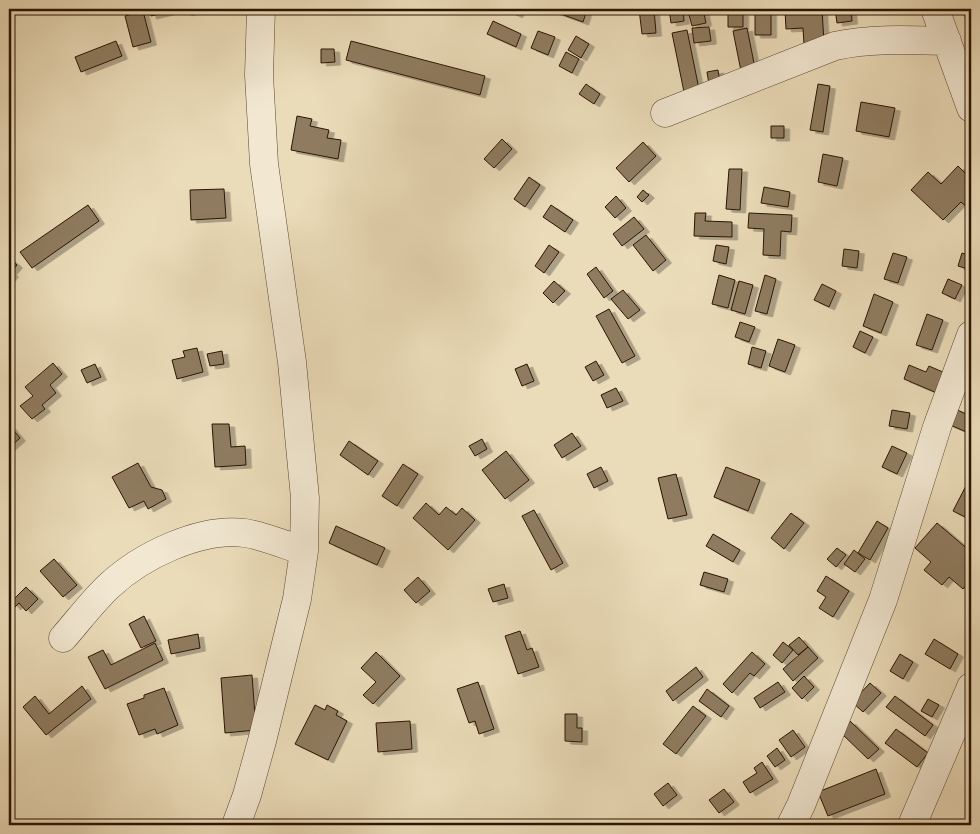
<svg xmlns="http://www.w3.org/2000/svg" width="980" height="834" viewBox="0 0 980 834" font-family="'IM FELL English',serif">
<style>
.building{fill:#8f7c61;stroke:#2b1402;filter:url(#shadow)}
.lines{fill:none;stroke-linecap:round;stroke-linejoin:round}
.minor-casing{stroke:#5b4630;stroke-width:29}
.minor{stroke:#f2e8d2;stroke-width:28}
</style>
<defs>
<filter id="shadow"><feDropShadow dx="5.5" dy="3" stdDeviation="0" flood-color="#0004"/></filter>
</defs>
<rect width="100%" height="100%" fill="#ebdcb9"/>
<filter id="stains"><feTurbulence type="fractalNoise" baseFrequency=".004" numOctaves="4"/><feColorMatrix values="0 0 0 0 .2 0 0 0 0 .09 0 0 0 0 .02 0 0 0 .5 -.17"/></filter>
<radialGradient id="worn" r=".72"><stop offset=".6" stop-color="#630" stop-opacity="0"/><stop offset="1" stop-color="#630" stop-opacity=".3"/></radialGradient>
<path class="building" d="M149,9h18l1,3 -17,4z
M185,9h15l-14,4z
M505,9h15l-3,6z
M547,9h37l3,1 -4,12z
M639,9h15l2,24 -14,1z
M669,9h14l1,12 -13,2z
M697,9h6l3,14 -14,3 -4,-15z
M822,9l2,34 -20,1 -1,-16 -17,1 -1,-19z
M835,9h16l1,12 -15,2z
M971,9v31h-2l-5,-30z
M755,10h16v25h-16z
M143,11l8,31 -18,5 -8,-31z
M728,12l15,1v14h-15z
M493,21l28,13 -5,13 -29,-13z
M709,27l2,14 -17,2 -2,-15z
M747,28l8,40 -14,3 -8,-40z
M687,30l12,59 -15,3 -12,-59z
M538,31l17,6 -7,18 -17,-7z
M576,36l13,8 -8,14 -13,-8z
M116,41l6,15 -41,16 -6,-15z
M351,41l134,35 -5,19 -134,-35z
M321,49h13l1,13 -14,1z
M566,52l13,7 -7,14 -13,-7z
M718,70l2,12 -11,2 -2,-12z
M586,84l14,10 -6,10 -15,-10z
M818,84l12,2 -7,46 -13,-2z
M861,102l34,6 -6,29 -33,-6z
M297,116l15,3 -2,7 19,4 -2,8 14,2 -3,19 -47,-9z
M771,126h13v12h-13z
M502,139l10,10 -18,19 -10,-9z
M643,142l13,14 -27,26 -13,-14z
M823,154l20,4 -6,28 -19,-4z
M958,166l13,13v25l-3,4 -7,-6 -18,18 -32,-30 17,-18 13,12z
M729,169h13l-2,41 -14,-1z
M529,177l11,8 -15,22 -11,-8z
M764,187l26,5 -2,15 -27,-4z
M224,189l2,29 -35,2 -1,-30z
M643,190l6,5 -7,7 -5,-5z
M616,196l10,12 -11,10 -10,-11z
M88,205l11,16 -67,47 -12,-16z
M551,205l22,15 -8,12 -22,-15z
M695,213h11l-1,8 27,1v15l-38,-1z
M749,213l43,2 -1,17 -10,-1 -1,25 -17,-1 1,-26 -16,-1z
M634,217l10,12 -22,17 -9,-12z
M646,235l20,25 -13,11 -20,-26z
M549,245l10,7 -15,21 -9,-7z
M716,245l13,2 -3,17 -13,-3z
M844,249l15,2 -2,17 -15,-2z
M893,253l14,4 -9,26 -14,-4z
M962,253l9,3v14l-13,-4z
M9,258l8,7 -6,7 2,2 -4,5z
M596,267l17,24 -9,7 -17,-24z
M719,275l16,5 -7,28 -16,-4z
M765,275l11,4 -9,35 -12,-3z
M948,279l14,6 -7,14 -13,-6z
M554,281l11,10 -12,12 -10,-10z
M739,281l14,4 -8,29 -14,-4z
M822,284l14,7 -7,16 -15,-7z
M623,290l17,20 -12,9 -17,-20z
M874,294l19,8 -12,31 -18,-7z
M609,309l26,47 -13,7 -26,-47z
M927,314l16,6 -11,30 -16,-5z
M740,322l15,5 -6,15 -14,-5z
M860,331l13,6 -8,16 -12,-6z
M778,339l17,6 -10,27 -16,-6z
M752,347l14,4 -5,17 -13,-4z
M197,348l6,24 -26,7 -5,-19 13,-3 -2,-6z
M222,351l2,13 -14,2 -3,-12z
M596,361l8,14 -11,6 -8,-14z
M53,363l9,11 -12,11 6,8 -14,12 3,4 -13,10 -12,-13 13,-10 -8,-9z
M95,364l6,13 -14,6 -6,-13z
M527,364l7,17 -12,5 -7,-17z
M909,365l17,7 3,-6 16,7 -8,20 -33,-14z
M616,388l7,13 -16,7 -6,-13z
M955,409l16,7v18l-23,-10z
M892,410l18,3 -3,16 -18,-3z
M212,424h17l2,23 14,-1 1,19 -31,2z
M10,426l10,12 -11,10v-20z
M572,433l9,13 -19,12 -8,-13z
M482,439l5,10 -12,7 -6,-10z
M349,441l29,20 -10,14 -28,-20z
M892,446l15,7 -10,21 -15,-7z
M506,451l23,29 -24,19 -23,-29z
M138,463l13,24 11,3 4,9 -18,10 -4,-8 -15,7 -17,-31z
M403,464l15,10 -21,32 -15,-10z
M601,467l7,14 -14,7 -7,-14z
M726,467l34,13 -12,31 -34,-14z
M676,474l11,41 -19,4 -10,-41z
M971,476v44l-18,-9z
M426,503l13,12 7,-8 10,8 6,-7 13,12 -27,30 -35,-32z
M534,510l29,53 -12,7 -29,-54z
M791,513l13,10 -20,26 -13,-11z
M877,521l11,7 -18,32 -12,-7z
M937,523l34,29v27l-8,10 -14,-12 -7,8 -18,-15 7,-8 -16,-14z
M336,526l49,22 -8,17 -48,-22z
M713,534l27,16 -7,12 -27,-16z
M837,548l9,7 -10,12 -9,-8z
M854,550l11,9 -10,13 -11,-8z
M54,559l23,26 -14,12 -23,-26z
M704,572l24,7 -4,13 -24,-7z
M826,576l23,15 -16,26 -14,-9 7,-11 -9,-6z
M418,577l12,14 -14,12 -12,-13z
M504,584l4,14 -15,4 -5,-13z
M26,587l12,12 -12,12 -7,-8 -4,4 -4,-5z
M144,616l12,25 -15,7 -12,-24z
M520,631l7,19 5,-2 7,19 -21,7 -13,-38z
M198,634l2,14 -29,6 -3,-14z
M799,637l9,10 -10,8 -9,-10z
M934,639l24,15 -8,15 -25,-15z
M783,642l10,8 -11,13 -9,-8z
M155,643l8,17 -58,29 -17,-32 15,-7 8,15z
M808,647l10,11 -25,23 -10,-12z
M376,652l24,24 -27,28 -10,-9 13,-13 -15,-14z
M752,652l13,12 -11,12 -4,-3 -18,20 -9,-9z
M900,654l13,8 -10,17 -13,-8z
M696,667l7,10 -30,24 -7,-10z
M252,675l4,55 -31,3 -4,-55z
M804,676l10,11 -12,12 -10,-11z
M478,682l16,47 -15,5 -4,-13 -6,2 -12,-34z
M778,682l7,10 -25,16 -6,-10z
M870,683l11,10 -18,19 -11,-10z
M82,686l9,13 -45,36 -23,-28 12,-11 14,18z
M164,688l14,37 -21,9 -2,-5 -16,6 -12,-31 17,-6v-3z
M707,689l22,17 -8,11 -22,-16z
M895,696l38,29 -8,11 -39,-29z
M928,699l11,6 -7,12 -11,-6z
M315,705l10,5 2,-5 11,6 -2,4 11,6 -19,39 -33,-16z
M693,706l13,10 -30,38 -13,-10z
M565,714h12v14h5v14l-17,-1z
M410,721l2,28 -34,3 -2,-29z
M850,721l29,28 -11,10 -28,-27z
M896,729l32,24 -11,14 -32,-24z
M793,730l12,17 -14,10 -12,-17z
M777,748l8,12 -10,7 -8,-11z
M762,762l11,17 -23,14 -7,-11 14,-9 -3,-5z
M876,769l9,25 -57,22 -10,-24z
M668,783l9,12 -14,11 -9,-12z
M724,789l10,13 -15,11 -10,-13z"/>
<g class="lines">
<defs>
<path id="minor" d="M935,9l36,99
M665,113l170,-67c37,-8 74,-6 112,-5
M63,638c15,-17 29,-36 46,-52 32,-30 91,-59 136,-53 16,2 43,13 59,18
M236,825l11,-30 15,-54 35,-142 7,-48 1,-53 -13,-136 -28,-198 -5,-89 2,-66
M791,825l10,-20 82,-205 54,-173 34,-92
M912,825l59,-138"/>
</defs>
<use href="#minor" class="minor-casing"/>
<use href="#minor" class="minor"/>
</g>
<rect width="980" height="834" fill="none" stroke="#ebdcb9" stroke-width="30"/>
<rect x="10" y="10" width="960" height="814" fill="none" stroke="#2b1402" stroke-width="2.5"/>
<rect x="15" y="15" width="950" height="804" fill="none" stroke="#2b1402"/>
<rect width="100%" height="100%" filter="url(#stains)"/>
<rect width="100%" height="100%" fill="url(#worn)"/>
</svg>
